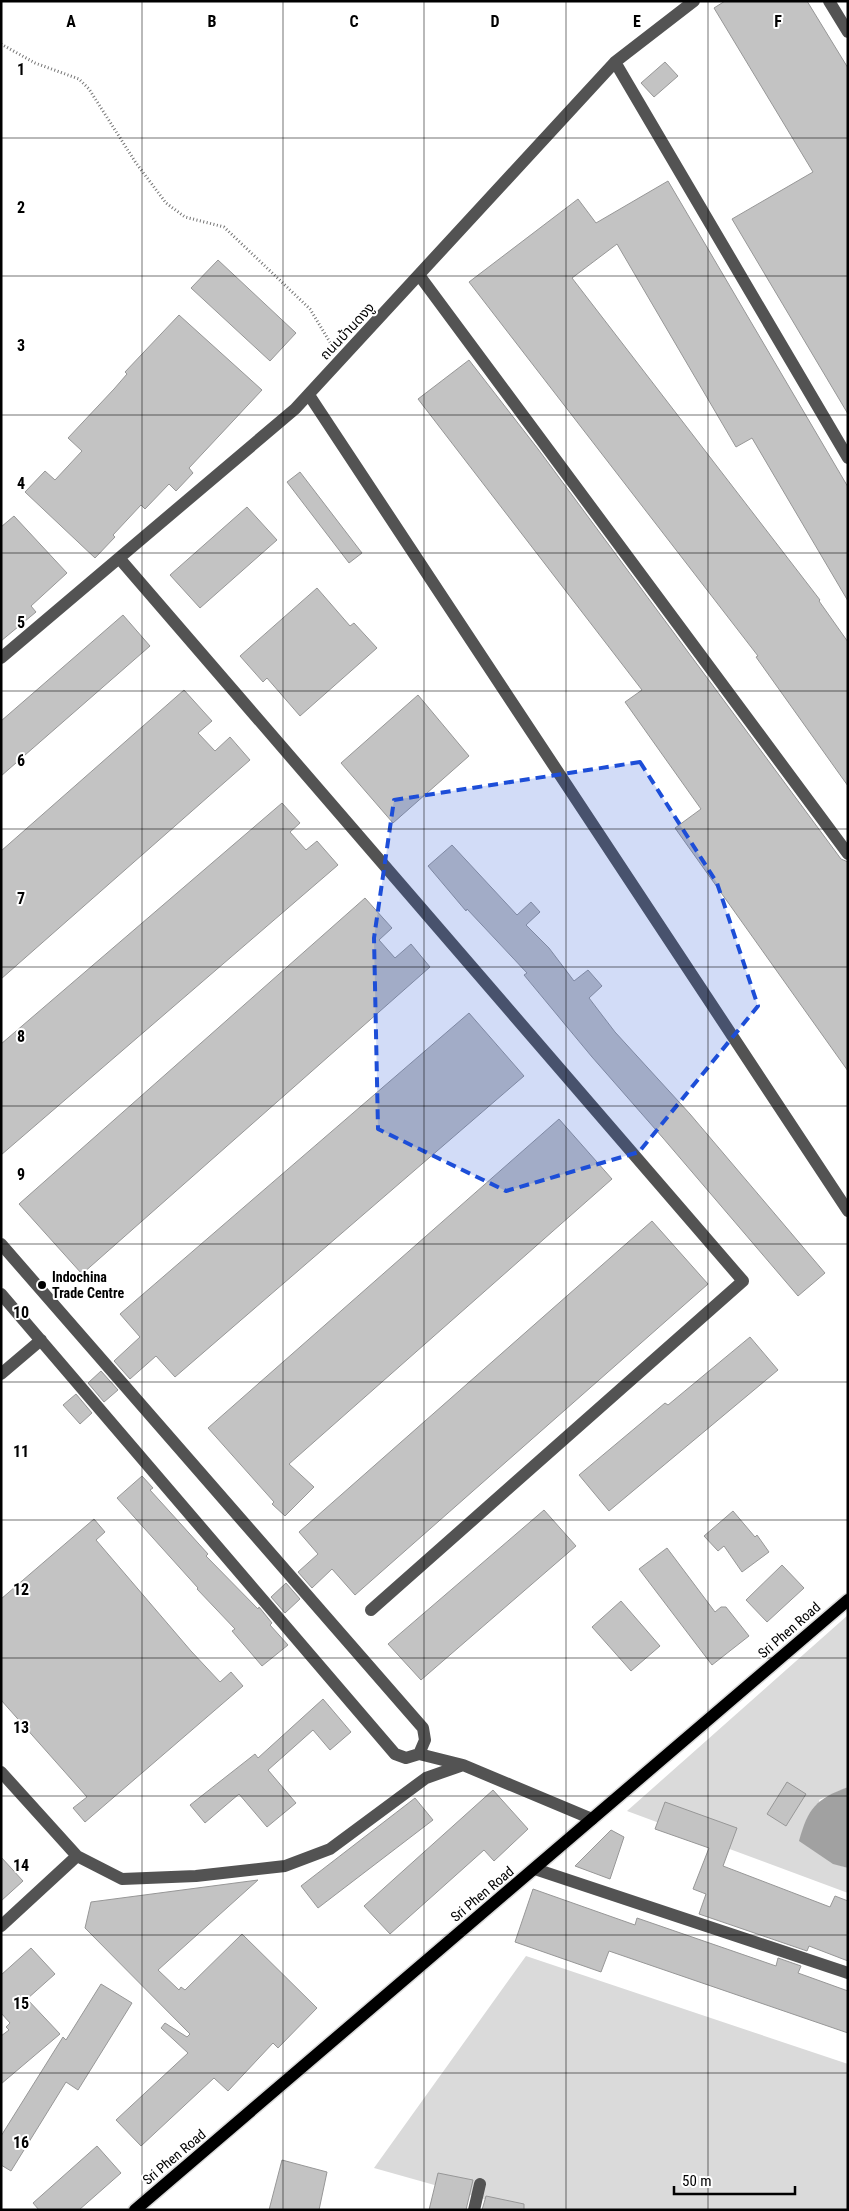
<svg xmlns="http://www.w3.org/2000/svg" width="849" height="2211" viewBox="0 0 849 2211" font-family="'Roboto Condensed','Noto Sans Thai',sans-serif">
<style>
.green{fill:#dadada}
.water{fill:#a1a1a1}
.building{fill:#c3c3c3;stroke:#979797}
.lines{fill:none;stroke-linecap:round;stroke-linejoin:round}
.major-casing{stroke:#dbdbdb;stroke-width:15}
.path{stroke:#757575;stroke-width:3;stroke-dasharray:1 2.5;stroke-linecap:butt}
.minor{stroke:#535353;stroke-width:12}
.major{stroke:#000;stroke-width:12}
.marked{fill:#1d4ed8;fill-opacity:0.2;stroke:#1d4ed8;stroke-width:4;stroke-dasharray:10 6;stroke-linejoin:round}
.grid{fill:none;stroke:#000;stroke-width:1;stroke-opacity:0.55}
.poi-dot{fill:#000;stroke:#fff;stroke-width:2}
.labels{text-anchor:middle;stroke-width:4;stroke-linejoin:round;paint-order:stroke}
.street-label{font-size:14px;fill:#000;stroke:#fff}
.poi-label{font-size:14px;font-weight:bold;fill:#000;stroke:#fff;text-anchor:start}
.grid-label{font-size:16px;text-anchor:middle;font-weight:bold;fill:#000;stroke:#fff;stroke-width:4;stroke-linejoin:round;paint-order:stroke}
</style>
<rect width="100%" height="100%" fill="#fff"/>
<path class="green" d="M848,1615v172l-29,13 14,63 15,5v25l-221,-82z
M526,1956l322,108v146h-325l-149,-42z"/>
<path class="water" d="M848,1787v81l-15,-4 -34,-23c9,-33 17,-42 49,-54z"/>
<path class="building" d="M725,1h82l41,67v346l-116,-195 81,-47 -99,-164z
M665,62l13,14 -24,21 -13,-14z
M668,181l180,306v114l-96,-163 -16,9 -119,-203 -45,34 248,322 -1,1 29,41v144l-92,-129 2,-1 -289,-374 109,-83 18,24z
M218,260l78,73 -26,28 -79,-73z
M179,315l83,75 -73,78 4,5 -17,18 -7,-7 -24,25 -4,-4 -28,30 2,2 -20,21 -70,-66 20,-21 10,9 27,-29 -14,-13 46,-49 13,-15 -2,-2z
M469,360l69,89 303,410 7,3v209l-173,-243 26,-19 -76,-107 17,-12 -224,-291z
M300,472l62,81 -13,10 -62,-81z
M247,507l30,33 -77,68 -30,-33z
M14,516l53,57 -36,33 5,6 -35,29v-114z
M317,588l33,38 4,-3 23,25 -77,68 -33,-38 -4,4 -23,-26z
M123,615l27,31 -149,130v-55z
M184,690l28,31 -14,12 17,18 15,-14 20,23 -249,219v-128z
M418,695l51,61 -76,67 -52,-60z
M282,803l18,20 -10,9 16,18 11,-9 21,24 -337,290v-111z
M452,845l65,70 14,-13 9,10 -14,13 23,23 25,33 14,-11 14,16 -13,12 26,34 75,82 135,159 -27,23 -135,-158 -71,-81 -68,-82 3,-2 -60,-64 -1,2 -38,-45z
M365,898l27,30 -13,12 16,18 16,-14 19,23 -348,307 -63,-70z
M469,1013l55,63 -349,301 -19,-21 -26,23 -16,-18 26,-24 -20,-23z
M559,1119l53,60 -323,285 25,23 -29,29 -13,-12 2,-2 -66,-74z
M652,1221l56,63 -353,311 -23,-26 -20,19 -14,-16 20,-18 -19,-22z
M750,1337l28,33 -169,141 -30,-36 86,-72 3,2z
M101,1371l17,19 -14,12 -16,-19z
M76,1394l16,19 -12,11 -17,-19z
M142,1476l11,12 -3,2 58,64 -2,2 52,53 1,-2 13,16 -2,2 18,20 -26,21 -30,-35 3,-2 -38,-40 1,-1 -81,-90z
M544,1510l32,36 -155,134 -33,-36z
M733,1511l22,26 2,-2 12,17 -27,20 -18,-26 -6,5 -14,-15z
M94,1519l11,13 -9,8 95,111 29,31 11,-10 12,14 -158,136 -12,-14 14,-11 -86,-97v-101z
M667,1548l48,64 6,-5h5l23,29 -37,29 -73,-96z
M782,1565l22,23 -37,34 -21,-22z
M286,1583l14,16 -15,14 -14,-16z
M621,1601l39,45 -29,25 -39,-44z
M323,1699l28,33 -21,18 -17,-20 -45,40 28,33 -29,24 -28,-33 -34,29 -15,-18 65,-51 3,4z
M787,1782l19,12 -20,32 -19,-12z
M493,1790l35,39 -34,32 -10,-11 -94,84 -26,-28z
M415,1798l18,22 -115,88 -17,-22z
M665,1802l72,26 -14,38 107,41 5,-11 13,5v60l-39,-15 -2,5 -108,-37 7,-20 -13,-5 16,-41 -54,-19z
M611,1830l13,7 -14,42 -35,-13z
M1,1857l22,24 -22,20z
M258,1880l-100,90 21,20 2,-3 4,3 57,-56 75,74 -39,40 -5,-5 -45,48 -14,-13 -73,68 -25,-26 72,-67 -27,-25 4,-5 22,14 3,-3 -105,-106 6,-26z
M533,1889l102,36 2,-7 139,48 2,-8 23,8 -3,7 50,18v42l-239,-82 -8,21 -86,-30z
M31,1948l24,26 -28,25 33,35 -59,50v-48l8,-6 -3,-3 4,-4 -9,-10v-38z
M101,1984l31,19 -54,87 -12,-8 -55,89 -10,-6v-29l62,-99 3,3z
M97,2146l24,27 -42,37h-40l-6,-7z
M282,2160l45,12 -8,38h-50z
M438,2173l35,7 -7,30h-37z
M486,2196l38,8v6h-42z"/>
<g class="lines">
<defs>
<path id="major" d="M135,2210l713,-610"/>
</defs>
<use href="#major" class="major-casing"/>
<path class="path" d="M1,44l34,19 44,16 10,10 47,74 30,40 19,14 39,10 86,82 24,40"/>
<path class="minor" d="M829,1l19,31
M615,62l233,396
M419,275l429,579
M309,395l539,816
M119,558l624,723 -372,329
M1,658l294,-249 320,-347 79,-61
M1,1244l422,484 2,12 -6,14 -13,4 -11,-4 -394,-460
M1,1374l40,-34
M419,1754l44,11
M1,1772l76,84 45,23 74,-3 89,-10 45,-17 96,-71 37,-13 129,54
M535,1869l313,104
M1,1926l76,-70
M474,2210l6,-26"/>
<use href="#major" class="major"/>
</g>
<path class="marked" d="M640,762l77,121 41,123 -119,146 -133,39 -128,-62 -4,-191 20,-138z"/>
<path class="grid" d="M142,1v2209M283,1v2209M424,1v2209M566,1v2209M708,1v2209M1,138h847M1,276h847M1,415h847M1,553h847M1,691h847M1,829h847M1,967h847M1,1106h847M1,1244h847M1,1382h847M1,1520h847M1,1658h847M1,1796h847M1,1935h847M1,2073h847"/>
<circle class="poi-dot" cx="42" cy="1285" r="5"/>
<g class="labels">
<g class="street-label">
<text transform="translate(347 331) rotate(-47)" y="5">ถนนบ้านดงงู</text>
<text transform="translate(789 1630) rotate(-41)" y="5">Sri Phen Road</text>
<text transform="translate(482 1894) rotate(-40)" y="5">Sri Phen Road</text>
<text transform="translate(174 2157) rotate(-40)" y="5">Sri Phen Road</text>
</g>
<g class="poi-label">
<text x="52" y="1282">Indochina<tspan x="52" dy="16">Trade Centre</tspan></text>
</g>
</g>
<g class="grid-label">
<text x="71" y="27">A</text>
<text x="212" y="27">B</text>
<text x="354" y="27">C</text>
<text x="495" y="27">D</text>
<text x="637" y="27">E</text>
<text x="778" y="27">F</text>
<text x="21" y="75">1</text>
<text x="21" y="213">2</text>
<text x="21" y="351">3</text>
<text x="21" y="489">4</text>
<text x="21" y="628">5</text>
<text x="21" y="766">6</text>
<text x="21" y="904">7</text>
<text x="21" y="1042">8</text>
<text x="21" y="1180">9</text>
<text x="21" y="1318">10</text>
<text x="21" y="1457">11</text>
<text x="21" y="1595">12</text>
<text x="21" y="1733">13</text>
<text x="21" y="1871">14</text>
<text x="21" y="2009">15</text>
<text x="21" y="2148">16</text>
</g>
<rect width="849" height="2211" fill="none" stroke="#000000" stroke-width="5"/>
<path d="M674 2186v8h121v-8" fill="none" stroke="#000000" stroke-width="2.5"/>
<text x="682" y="2186" font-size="15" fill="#000000" stroke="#ffffff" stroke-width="4" paint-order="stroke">50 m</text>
</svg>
